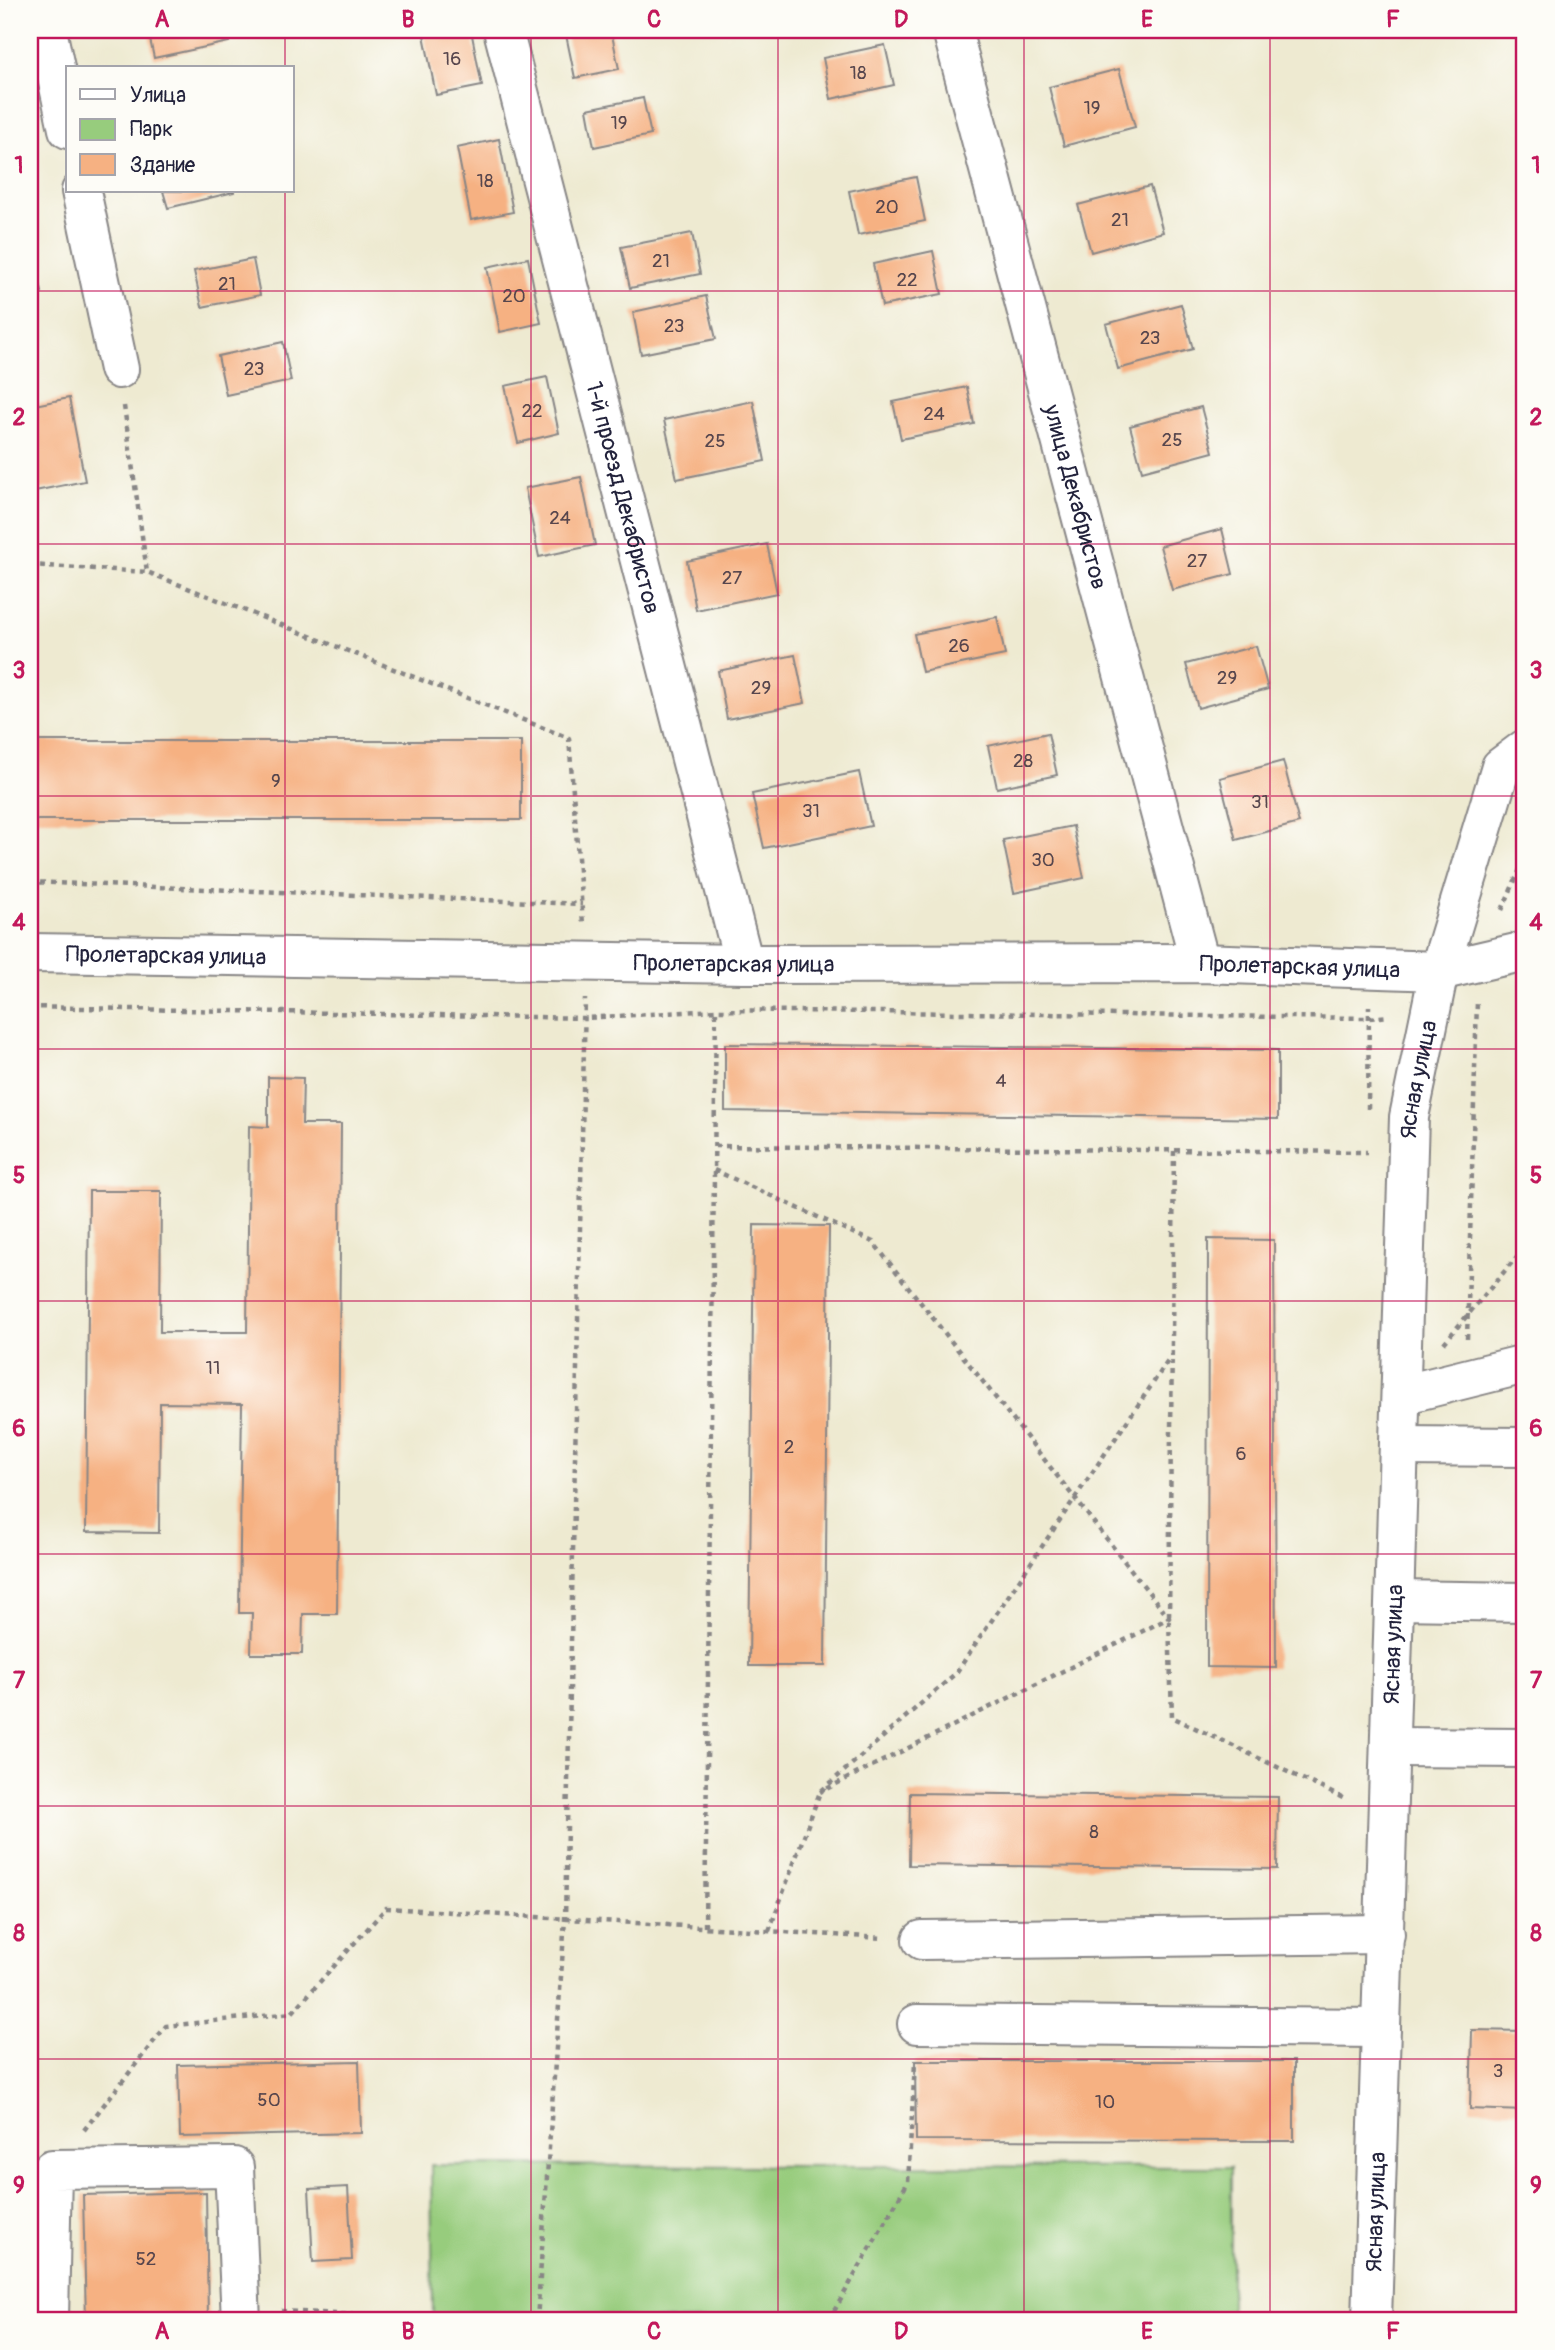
<svg xmlns="http://www.w3.org/2000/svg" width="1555" height="2350" viewBox="0 0 1555 2350" font-family="Pangolin,sans-serif">
<style>
.green{fill:#97cc7d;stroke:#5c775c;stroke-width:2}
.building{fill:#f6b182}
.lines{fill:none;stroke-linecap:round;stroke-linejoin:round}
.minor-casing{stroke:#888686;stroke-width:42}
.path{stroke:#888686;stroke-width:4.5;stroke-dasharray:5 5;stroke-linecap:butt}
.minor{stroke:#fff;stroke-width:38}
.grid{fill:none;stroke:#c2185b;stroke-width:2;stroke-opacity:0.55}
.labels{text-anchor:middle;stroke-width:5;stroke-linejoin:round;paint-order:stroke}
.number-label{font-size:19px;fill:#57464d}
.street-label{font-size:23px;fill:#22223b;stroke:#fdfcf7}
.neatline{fill:none;stroke:#c2185b;stroke-width:2.5}
.grid-label{font-size:23px;text-anchor:middle;font-weight:bold;fill:#c2185b}
</style>
<rect width="100%" height="100%" fill="#fdfcf7"/>
<filter id="ink" filterUnits="userSpaceOnUse"><feTurbulence type="fractalNoise" baseFrequency=".0143" numOctaves="2"/><feDisplacementMap in="SourceGraphic" scale="14" xChannelSelector="R" yChannelSelector="G"/><feConvolveMatrix kernelMatrix="1 2 1 2 8 2 1 2 1" color-interpolation-filters="sRGB"/></filter>
<filter id="wash" filterUnits="userSpaceOnUse"><feTurbulence type="fractalNoise" baseFrequency=".00686" numOctaves="4" result="noise"/><feDisplacementMap in="SourceGraphic" scale="28" xChannelSelector="R" yChannelSelector="G"/><feGaussianBlur stdDeviation="1.57" result="paint"/><feColorMatrix in="noise" values="0 0 0 0 0 0 0 0 0 0 0 0 0 0 0 0 0 1.4 0 .05"/><feComposite in="paint" operator="in"/></filter>
<g filter="url(#wash)">
<rect width="100%" height="100%" fill="#eeead1"/>
<path class="green" d="M431,2165l800,2v153h-798z"/>
<g id="blocks">
<path class="building" d="M148,30h79l2,12 -75,16z
M423,30h48l11,56 -46,9z
M565,30h46l8,39 -44,9z
M885,45l9,40 -63,14 -8,-41z
M1119,69l16,58 -71,19 -15,-59z
M643,98l8,37 -57,12 -7,-38z
M499,139l14,73 -42,8 -14,-72z
M916,177l9,44 -67,14 -9,-44z
M1150,186l13,46 -72,20 -13,-47z
M163,191h71v1l-66,16z
M692,233l8,41 -70,14 -9,-41z
M30,244l12,48 -12,2z
M933,251l9,43 -60,12 -9,-42z
M528,258l13,65 -41,9 -13,-65z
M253,259l7,36 -58,12 -8,-36z
M706,296l10,43 -75,15 -8,-42z
M1181,304l12,45 -75,20 -12,-45z
M283,342l8,39 -65,14 -8,-39z
M547,377l12,56 -41,10 -13,-57z
M967,387l7,37 -73,15 -8,-37z
M69,398l16,83 -55,11v-86z
M753,401l12,60 -88,18 -13,-59z
M1201,407l12,45 -71,19 -12,-45z
M581,477l14,68 -56,12 -14,-69z
M1222,529l11,45 -61,16 -12,-44z
M767,544l10,49 -81,17 -9,-49z
M997,617l8,38 -83,17 -8,-38z
M1256,646l12,43 -70,19 -12,-44z
M795,655l10,48 -78,16 -9,-48z
M1048,733l9,42 -60,13 -9,-42z
M30,741h491v79h-491z
M1283,761l16,62 -63,17 -16,-62z
M859,772l12,54 -107,22 -12,-54z
M1073,826l11,52 -70,15 -11,-53z
M725,1044l553,6v69l-553,-8z
M268,1077l35,1 -1,46h39l-4,490h-34l-1,40h-51l1,-41h-13l3,-209 -82,-1 -1,130 -73,-1 3,-341h72l-1,141h87l2,-206 19,1z
M754,1225l75,1 -4,440h-76z
M1208,1239l66,1 2,428 -69,-1z
M910,1793l368,4 -1,72 -368,-4z
M1472,2030l53,1v80l-55,-2z
M359,2061l2,72 -181,4 -2,-72z
M915,2061h379v80l-378,-1z
M348,2187l4,73 -39,2 -4,-73z
M206,2192l2,128h-122l-3,-125z"/>
</g>
</g>
<g filter="url(#ink)">
<use href="#blocks" fill-opacity="0" stroke="#888686" stroke-width="2"/>
<g class="lines">
<defs>
<g id="minor">
<path d="M47,30l21,99"/>
<path id="s1" d="M503,30l241,934"/>
<path id="s2" d="M952,30l248,933"/>
<path d="M81,191l38,178"/>
<path id="s3" d="M30,953l714,11 456,-1 239,8 86,-20"/>
<path d="M1401,1395l124,-31"/>
<path d="M1399,1446l126,1"/>
<path d="M1395,1600l130,2"/>
<path d="M1391,1747l134,1"/>
<path d="M922,1940l463,-6"/>
<path d="M917,2024l464,4"/>
<path d="M49,2320l3,-151 182,-2 7,153"/>
<path id="s4" d="M1372,2320l37,-1203 30,-146 62,-204 24,-18"/>
</g>
</defs>
<use href="#minor" class="minor-casing"/>
<path class="path" d="M124,406l23,166 422,166 14,186
M30,565l117,7
M30,882l552,22
M1502,910l23,-52
M30,1007l555,11 131,-8 653,8 20,-2
M1368,1109l1,-103
M715,1146l652,6
M1174,1151l-5,467 3,99 175,83
M714,1170l159,72 296,376 -349,174
M1467,1339l10,-338
M1444,1343l81,-96
M705,1927l11,-920
M769,1931l51,-139 136,-119 214,-315
M84,2130l82,-104 126,-13 94,-105 497,30
M281,2311l152,8 127,1
M537,2320l28,-401 20,-920
M829,2320l79,-138 7,-119"/>
<use href="#minor" class="minor"/>
</g>
</g>
<path class="grid" d="M285,30v38M531,30v2290M778,30v2290M1024,30v2290M1270,30v2290M285,191v2129M30,291h1495M30,544h1495M30,796h1495M30,1049h1495M30,1301h1495M30,1554h1495M30,1806h1495M30,2059h1495"/>
<g class="labels">
<g class="number-label">
<text x="452" y="65">16</text>
<text x="858" y="79">18</text>
<text x="1092" y="114">19</text>
<text x="619" y="129">19</text>
<text x="485" y="187">18</text>
<text x="887" y="213">20</text>
<text x="1120" y="226">21</text>
<text x="661" y="267">21</text>
<text x="907" y="286">22</text>
<text x="227" y="290">21</text>
<text x="514" y="302">20</text>
<text x="674" y="332">23</text>
<text x="1150" y="344">23</text>
<text x="254" y="375">23</text>
<text x="532" y="417">22</text>
<text x="934" y="420">24</text>
<text x="1172" y="446">25</text>
<text x="715" y="447">25</text>
<text x="560" y="524">24</text>
<text x="1197" y="567">27</text>
<text x="732" y="584">27</text>
<text x="959" y="652">26</text>
<text x="1227" y="684">29</text>
<text x="761" y="694">29</text>
<text x="1023" y="767">28</text>
<text x="276" y="787">9</text>
<text x="1260" y="808">31</text>
<text x="811" y="817">31</text>
<text x="1043" y="866">30</text>
<text x="1001" y="1087">4</text>
<text x="213" y="1374">11</text>
<text x="789" y="1453">2</text>
<text x="1241" y="1460">6</text>
<text x="1094" y="1838">8</text>
<text x="1498" y="2077">3</text>
<text x="269" y="2106">50</text>
<text x="1105" y="2108">10</text>
<text x="146" y="2265">52</text>
</g>
<g class="street-label">
<text dy="8" stroke="none"><textPath href="#s2" startOffset="483">улица Декабристов</textPath></text>
<text dy="8" stroke="none"><textPath href="#s1" startOffset="483">1-й проезд Декабристов</textPath></text>
<text dy="8" stroke="none"><textPath href="#s3" startOffset="136">Пролетарская улица</textPath></text>
<text dy="8" stroke="none"><textPath href="#s3" startOffset="704">Пролетарская улица</textPath></text>
<text dy="8" stroke="none"><textPath href="#s3" startOffset="1270">Пролетарская улица</textPath></text>
<text dy="8" stroke="none"><textPath href="#s4" startOffset="1242">Ясная улица</textPath></text>
<text dy="8" stroke="none"><textPath href="#s4" startOffset="676">Ясная улица</textPath></text>
<text dy="8" stroke="none"><textPath href="#s4" startOffset="108">Ясная улица</textPath></text>
</g>
</g>
<rect width="1555" height="2350" fill="none" stroke="#fdfcf7" stroke-width="77"/>
<rect x="66" y="66" width="228" height="126" fill="#fdfcf7" stroke="#a5a5ac" stroke-width="2"/>
<rect x="80" y="89" width="35" height="10" fill="#ffffff" stroke="#a5a5ac" stroke-width="2"/>
<text x="130" y="102" font-size="21" fill="#22223b">Улица</text>
<rect x="80" y="119" width="35" height="21" fill="#97cc7d" stroke="#a5a5ac" stroke-width="2"/>
<text x="130" y="136" font-size="21" fill="#22223b">Парк</text>
<rect x="80" y="154" width="35" height="21" fill="#f6b182" stroke="#a5a5ac" stroke-width="2"/>
<text x="130" y="172" font-size="21" fill="#22223b">Здание</text>
<rect x="38" y="38" width="1478" height="2274" class="neatline"/>
<g class="grid-label">
<text x="162" y="27">A</text>
<text x="408" y="27">B</text>
<text x="654" y="27">C</text>
<text x="901" y="27">D</text>
<text x="1147" y="27">E</text>
<text x="1393" y="27">F</text>
<text x="19" y="173">1</text>
<text x="1536" y="173">1</text>
<text x="19" y="425">2</text>
<text x="1536" y="425">2</text>
<text x="19" y="678">3</text>
<text x="1536" y="678">3</text>
<text x="19" y="930">4</text>
<text x="1536" y="930">4</text>
<text x="19" y="1183">5</text>
<text x="1536" y="1183">5</text>
<text x="19" y="1436">6</text>
<text x="1536" y="1436">6</text>
<text x="19" y="1688">7</text>
<text x="1536" y="1688">7</text>
<text x="19" y="1941">8</text>
<text x="1536" y="1941">8</text>
<text x="19" y="2193">9</text>
<text x="1536" y="2193">9</text>
<text x="162" y="2339">A</text>
<text x="408" y="2339">B</text>
<text x="654" y="2339">C</text>
<text x="901" y="2339">D</text>
<text x="1147" y="2339">E</text>
<text x="1393" y="2339">F</text>
</g>
</svg>
